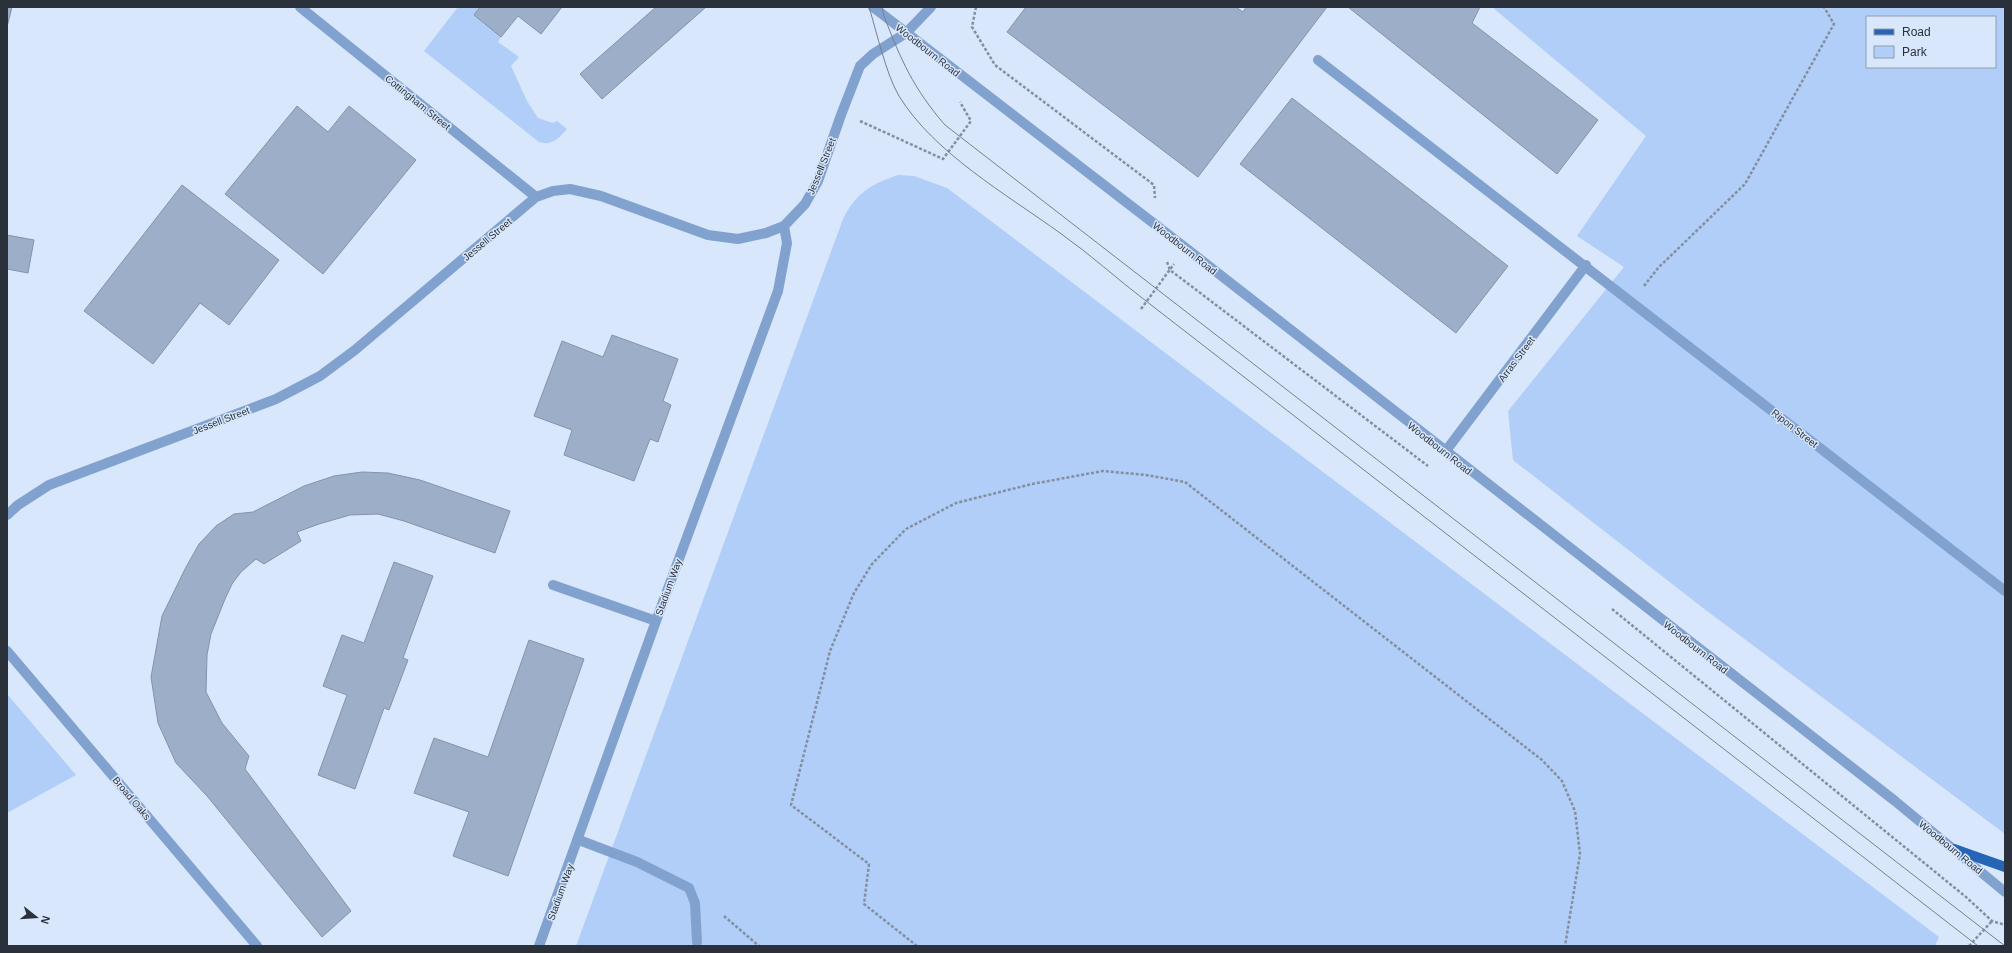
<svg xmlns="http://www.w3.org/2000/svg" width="2012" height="953" viewBox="0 0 2012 953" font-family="Helvetica,sans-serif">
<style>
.green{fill:#b0cef8;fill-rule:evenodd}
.building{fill:#9dafc8;stroke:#8293ab}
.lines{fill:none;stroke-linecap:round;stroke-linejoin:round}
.path{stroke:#848f9e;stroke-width:2.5;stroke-dasharray:3 2;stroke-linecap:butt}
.minor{stroke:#81a2ce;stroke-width:10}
.major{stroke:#2664b5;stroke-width:10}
.tram{stroke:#76818f;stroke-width:1}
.labels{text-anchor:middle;stroke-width:3;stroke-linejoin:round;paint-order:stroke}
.street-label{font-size:10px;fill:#2a313b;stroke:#d8e7fb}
</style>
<rect width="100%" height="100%" fill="#d8e7fb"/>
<path class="green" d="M458,7h22l-6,8 27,22 -3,5 21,15 -8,9 16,35 11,17 15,5 4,-2 10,8c-9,10 -15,17 -28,13l-115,-91z
M1492,7h513v827l-302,-226 -190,-148 -5,-49 116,-144 -47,-31 69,-100zM1867,17h128v50h-128z
M898,175l16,1 33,12 992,749 -4,9h-1359l267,-727c13,-26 28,-35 55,-44z
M7,694l69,81 -69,38z"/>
<path class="building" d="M7,7h5l-5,20z
M480,7h82l-21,27 -23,-18 -17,21 -27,-22z
M656,7h50l-104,92 -22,-25z
M1026,7h210l7,5 3,-5h81l-129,170 -191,-145z
M1348,7h132l-8,16 126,97 -41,54z
M1292,98l216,168 -52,67 -216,-169z
M297,106l31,26 21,-26 67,54 -93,114 -98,-80z
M182,185l97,75 -50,65 -29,-22 -47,61 -69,-53z
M7,235l27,5 -6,33 -21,-4z
M612,335l66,24 -15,42 8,4 -13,37 -8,-3 -16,42 -70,-26 8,-25 -38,-14 28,-75 41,16z
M362,472l26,1 32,7 90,31 -15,42 -91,-32 -26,-7 -28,1 -31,9 -22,8 4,9 -37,23 -8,-5 -15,13 -9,12 -7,15 -14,35 -4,21 -1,37 16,31 27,33 -4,13 106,142 -29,26 -115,-141 -31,-33 -18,-40 -7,-46 11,-61 23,-47 14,-25 17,-18 18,-12 19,-2 51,-26 30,-10z
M394,562l39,14 -30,82 5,2 -19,50 -5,-2 -29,81 -37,-14 29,-80 -24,-9 19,-51 22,8z
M529,640l55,19 -76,217 -55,-20 16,-44 -55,-19 20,-55 54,19z"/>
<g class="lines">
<path class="path" d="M976,7l-4,20 23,38 159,120 1,13
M860,121l83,38 28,-38 -11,-19
M1167,262l3,8 258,196
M1644,286l14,-18 87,-84 89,-160 -10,-17
M1141,309l33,-45
M1612,609l354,288 26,24 13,4
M724,916l35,30
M917,946l-53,-42 5,-40 -78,-59 39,-154 24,-58 18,-29 34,-35 50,-26 76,-19 71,-13 43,4 39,7 357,278 20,21 13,30 5,43 -15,92
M1969,946l23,-25"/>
<path class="minor" d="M300,7l236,190
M873,7l314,242 708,552 110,91
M1318,60l687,531
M1445,452l141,-187
M7,515l11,-10 31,-20 227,-86 44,-23 35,-26 181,-153 17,-6 17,-2 31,7 107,39 30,4 28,-6 18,-7 21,-22 13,-23 23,-66 19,-49 13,-12 33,-21 25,-26
M553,585l103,36
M7,651l250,295
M579,840l58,22 52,26 6,15 2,39
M539,946l117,-325 122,-330 9,-48 -3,-17"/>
<path class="major" d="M1954,849l51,18"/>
<path class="tram" d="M869,7c8,26 17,67 30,89 35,57 107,98 161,137 30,21 57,46 86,68l832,645
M882,7l2,9c17,44 29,72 61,109l1060,821"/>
</g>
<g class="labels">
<g class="street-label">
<text transform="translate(928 50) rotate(38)" y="4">Woodbourn Road</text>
<text transform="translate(418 102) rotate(39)" y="4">Cottingham Street</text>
<text transform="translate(821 166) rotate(-68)" y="4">Jessell Street</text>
<text transform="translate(487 239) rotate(-40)" y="4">Jessell Street</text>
<text transform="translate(1185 248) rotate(38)" y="4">Woodbourn Road</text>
<text transform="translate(1516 359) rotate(-53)" y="4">Arras Street</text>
<text transform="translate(221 420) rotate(-21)" y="4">Jessell Street</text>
<text transform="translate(1795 428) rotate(38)" y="4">Ripon Street</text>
<text transform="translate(1440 448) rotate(38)" y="4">Woodbourn Road</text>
<text transform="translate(668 587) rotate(-70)" y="4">Stadium Way</text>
<text transform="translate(1696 647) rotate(38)" y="4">Woodbourn Road</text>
<text transform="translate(132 798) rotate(50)" y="4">Broad Oaks</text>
<text transform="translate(1951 847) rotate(39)" y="4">Woodbourn Road</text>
<text transform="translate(560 892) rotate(-70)" y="4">Stadium Way</text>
</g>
</g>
<rect width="2012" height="953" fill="none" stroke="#2a313b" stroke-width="16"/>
<rect x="1866" y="16" width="130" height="52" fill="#d8e7fb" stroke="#929eae"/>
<rect x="1874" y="29" width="20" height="6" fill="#2664b5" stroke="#929eae"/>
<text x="1902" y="36" font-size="12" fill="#2a313b">Road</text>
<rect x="1874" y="46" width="20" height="12" fill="#b0cef8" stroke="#929eae"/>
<text x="1902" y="56" font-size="12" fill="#2a313b">Park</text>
<g transform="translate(36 917) rotate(107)" stroke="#d8e7fb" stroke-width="3" paint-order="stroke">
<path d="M0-3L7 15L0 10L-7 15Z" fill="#2a313b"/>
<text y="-6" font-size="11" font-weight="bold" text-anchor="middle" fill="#2a313b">N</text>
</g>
</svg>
